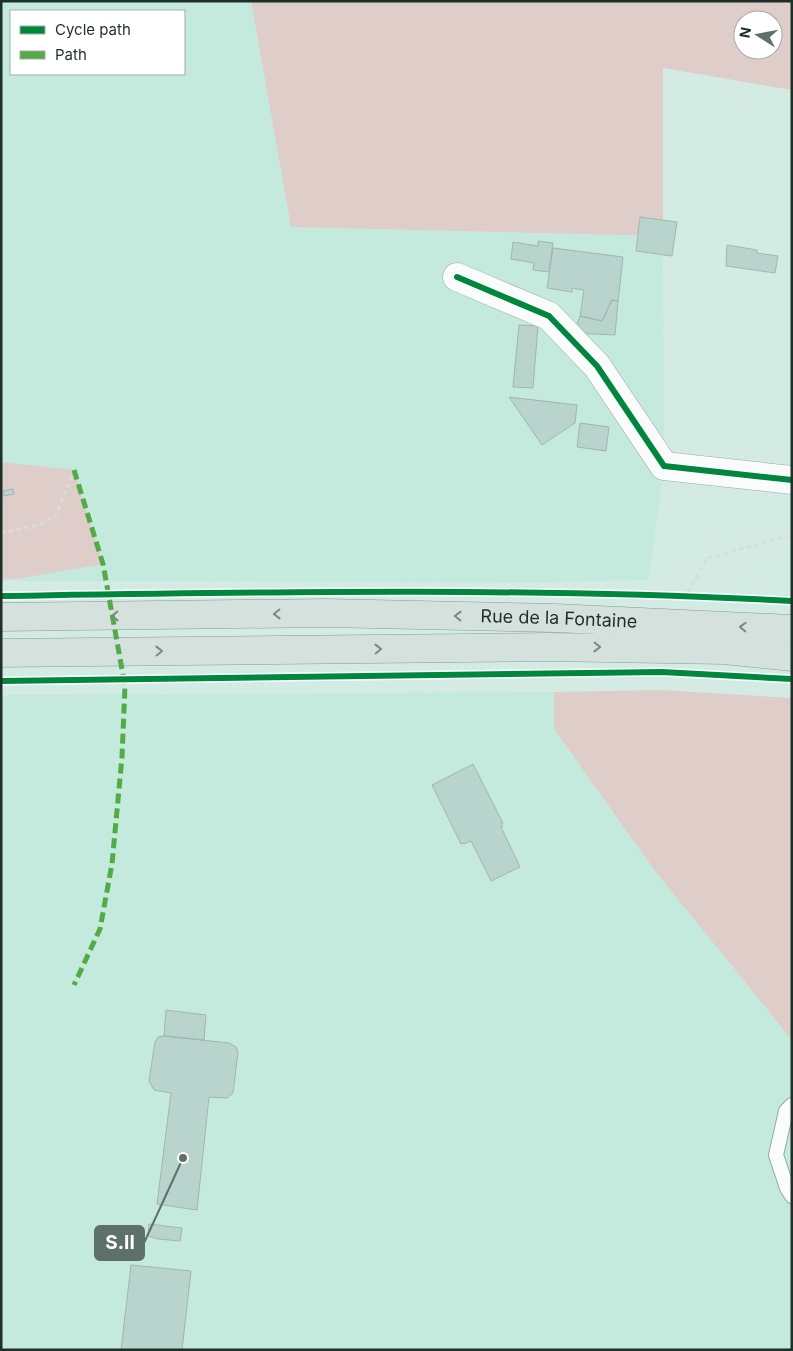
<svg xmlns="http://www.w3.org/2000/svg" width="793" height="1351" viewBox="0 0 793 1351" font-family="Inter,sans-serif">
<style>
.built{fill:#c4eade;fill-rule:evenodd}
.green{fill:#decdc8;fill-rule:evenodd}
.building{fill:#b8d4cc;stroke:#a2b5af}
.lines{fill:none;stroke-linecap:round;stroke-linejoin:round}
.service-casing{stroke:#96a8a3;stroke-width:16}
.minor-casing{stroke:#96a8a3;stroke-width:29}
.primary-casing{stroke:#839d96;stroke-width:29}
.path{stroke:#d7dedc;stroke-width:3;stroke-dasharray:4 4;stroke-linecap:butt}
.service{stroke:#f9fcfb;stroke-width:14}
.minor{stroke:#f9fcfb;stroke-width:28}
.primary{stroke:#d5e1dd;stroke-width:28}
.quiet{stroke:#52ab44;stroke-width:5;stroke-dasharray:10 5;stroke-linecap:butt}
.cycleway-casing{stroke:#fff;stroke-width:9}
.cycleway{stroke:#00873e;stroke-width:6}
.oneway{stroke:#7a8883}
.labels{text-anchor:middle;stroke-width:4;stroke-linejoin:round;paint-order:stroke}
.street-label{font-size:18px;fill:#1e2e29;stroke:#fff}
.leader{fill:none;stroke:#5e706a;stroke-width:2}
.callout-dot{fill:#5e706a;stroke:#fff;stroke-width:2}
.callout{fill:#5e706a;stroke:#5e706a;stroke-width:2}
.callout-label{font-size:19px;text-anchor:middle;font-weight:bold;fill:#fff}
</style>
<rect width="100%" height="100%" fill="#d4ebe4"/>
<path class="built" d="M1,1h250l40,226 372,9 1,230 -15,114 -96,2 -552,-1zM11,11h173v63h-173z
M554,692v37l101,142 137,169v310h-791v-655z"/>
<path class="green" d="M251,1h541v89l-129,-22v168l-372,-9zM743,20h30v30h-30z
M1,462l73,8 29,94 -87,15h-15z
M661,690l131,8v342l-137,-169 -101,-142v-37z"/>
<path class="building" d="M640,217l37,5 -5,34 -36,-5z
M538,241l15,2 -4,29 -16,-2 1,-7 -23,-4 2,-17 25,4z
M727,245l30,5v3l21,3 -3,17 -49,-7z
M553,248l70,9 -5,44 -6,-1 -10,21 -22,-5 4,-26 -12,-2v4l-25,-4z
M612,300l6,1 -3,34 -41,-2 6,-17 22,5z
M519,325l19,1 -5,62 -20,-1z
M509,397l68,8 -2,18 -33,22z
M580,423l29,4 -3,24 -29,-4z
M13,489l1,5 -10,2 -1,-5z
M473,764l30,59 -2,1 2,2 -2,1 19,40 -29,14 -20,-40 -7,3 -1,-1 -2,1 -29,-59z
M166,1010l40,5 -2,25 -40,-4z
M164,1036l65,7 7,4 2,5 -5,41 -6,5 -18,-1 -12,113 -40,-6 14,-111 -17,-3 -5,-9 6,-39 3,-5z
M149,1224l33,4 -2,13 -22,-2 -10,-3z
M131,1265l60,6 -9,79h-61z"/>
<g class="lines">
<defs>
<path id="service" d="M792,1105l-6,6 -10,44 11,33 5,8"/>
<path id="minor" d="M457,277l92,39 48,50 67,100 128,14"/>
<g id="primary">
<path id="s1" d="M1,617l325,-4 229,5 237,11"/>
<path d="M1,653l547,-6 176,3 68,7"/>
</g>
</defs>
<use href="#service" class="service-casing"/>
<use href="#minor" class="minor-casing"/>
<use href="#primary" class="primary-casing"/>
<path class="path" d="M1,533l38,-8 17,-10 18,-45
M688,592l20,-34 84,-23"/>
<use href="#service" class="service"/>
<use href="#minor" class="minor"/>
<use href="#primary" class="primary"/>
<path class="quiet" d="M74,470l29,94 22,122 -3,71 -10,107 -12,65 -26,56"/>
<defs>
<path id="cycleway" d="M457,277l92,39 48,50 67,100 128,14
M1,596c264,-4 527,-9 791,5
M1,681l661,-9 130,7"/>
</defs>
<use href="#cycleway" class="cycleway-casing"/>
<use href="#cycleway" class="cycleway"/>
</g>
<defs><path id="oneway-chevron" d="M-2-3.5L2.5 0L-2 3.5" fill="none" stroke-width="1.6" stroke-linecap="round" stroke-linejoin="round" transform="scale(1.25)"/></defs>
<g class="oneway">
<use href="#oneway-chevron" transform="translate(277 614) rotate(179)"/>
<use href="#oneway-chevron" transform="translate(115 616) rotate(179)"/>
<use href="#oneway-chevron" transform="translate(458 616) rotate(-179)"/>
<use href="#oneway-chevron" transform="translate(743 627) rotate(-178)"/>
<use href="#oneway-chevron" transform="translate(597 647) rotate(1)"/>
<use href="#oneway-chevron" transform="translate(378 649) rotate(-1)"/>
<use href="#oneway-chevron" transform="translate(159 651) rotate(-1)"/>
</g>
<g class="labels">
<g class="street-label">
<text dy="6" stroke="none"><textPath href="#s1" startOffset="558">Rue de la Fontaine</textPath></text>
</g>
</g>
<path class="leader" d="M183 1158L144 1243"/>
<circle class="callout-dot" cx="183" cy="1158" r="5"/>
<rect class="callout" x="95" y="1226" width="49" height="34" rx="5"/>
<g class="callout-label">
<text x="120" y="1249">S.II</text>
</g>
<rect width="793" height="1351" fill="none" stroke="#1e2e29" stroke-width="5"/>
<rect x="10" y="10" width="175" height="65" fill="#ffffff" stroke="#a5aba9"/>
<rect x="20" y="26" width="25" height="8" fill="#00873e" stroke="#a5aba9"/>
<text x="55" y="35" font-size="15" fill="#1e2e29">Cycle path</text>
<rect x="20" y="51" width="25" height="8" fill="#52ab44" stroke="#a5aba9"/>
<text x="55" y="60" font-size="15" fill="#1e2e29">Path</text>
<g transform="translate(758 35) rotate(281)"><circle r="24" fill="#ffffff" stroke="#a5aba9"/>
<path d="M0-4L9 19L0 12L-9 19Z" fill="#5e706a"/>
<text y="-8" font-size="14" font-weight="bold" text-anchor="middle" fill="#1e2e29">N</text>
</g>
</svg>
